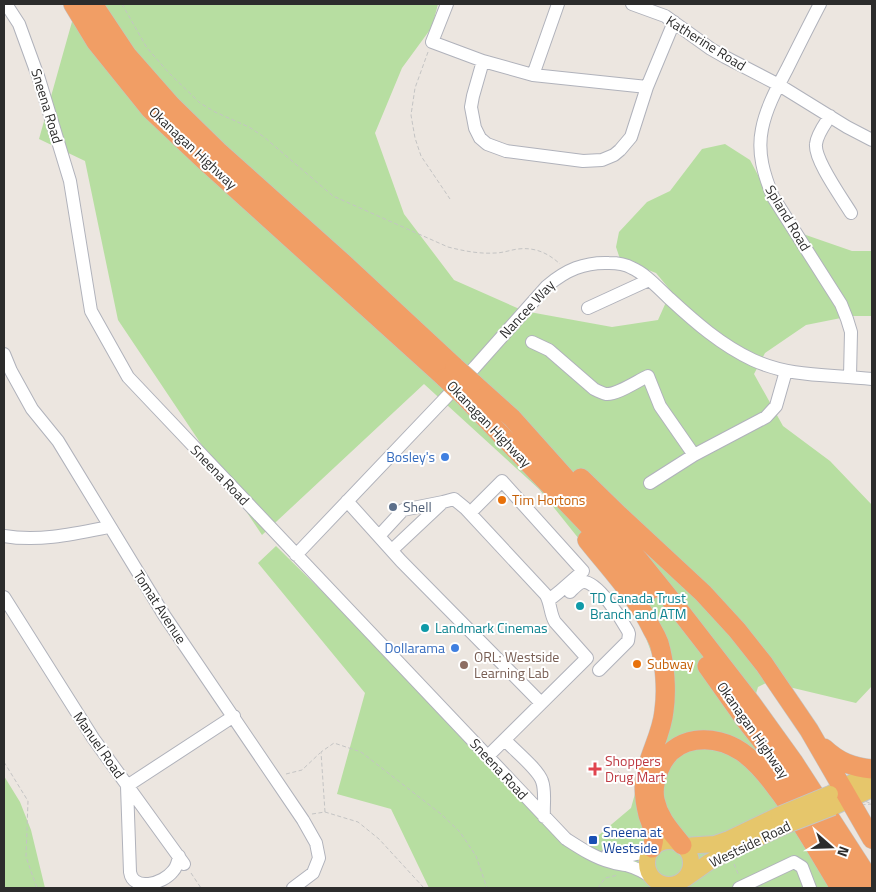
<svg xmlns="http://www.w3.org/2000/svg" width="876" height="892" viewBox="0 0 876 892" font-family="'Titillium Web',sans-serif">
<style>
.green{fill:#b7dea1}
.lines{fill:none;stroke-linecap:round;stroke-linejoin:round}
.minor-casing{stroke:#b0b2bb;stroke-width:14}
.major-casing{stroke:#c4c4c4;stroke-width:18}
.highway-casing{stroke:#c4c4c4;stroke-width:20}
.path{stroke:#c4c4c4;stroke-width:1;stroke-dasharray:4 2.5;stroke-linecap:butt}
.minor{stroke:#fff;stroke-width:12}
.major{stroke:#e6c66b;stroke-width:16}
.highway{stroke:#f19e65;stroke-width:19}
.major-bridge-casing{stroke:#c4c4c4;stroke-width:18;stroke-linecap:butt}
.highway-bridge-casing{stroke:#c4c4c4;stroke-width:20;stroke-linecap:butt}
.major-bridge{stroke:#e6c66b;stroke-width:16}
.highway-bridge{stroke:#f19e65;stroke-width:19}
.shop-dot{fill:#3f7fe0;stroke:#fff;stroke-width:2}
.food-dot{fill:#e8710a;stroke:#fff;stroke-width:2}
.service-dot{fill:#5c6f8a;stroke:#fff;stroke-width:2}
.culture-dot{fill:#0f9aa8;stroke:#fff;stroke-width:2}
.education-dot{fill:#8d6e63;stroke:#fff;stroke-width:2}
.health-dot{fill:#e0444e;stroke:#fff;stroke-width:2}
.transit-dot{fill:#1a4fb4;stroke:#fff;stroke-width:2}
.labels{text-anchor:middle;stroke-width:4;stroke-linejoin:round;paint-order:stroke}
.street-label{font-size:14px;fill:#2c2c2c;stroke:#fff}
.shop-label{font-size:14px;fill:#366cbe;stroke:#fff;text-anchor:end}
.food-label{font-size:14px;fill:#c56008;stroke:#fff;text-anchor:start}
.service-label{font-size:14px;fill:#4e5e75;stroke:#fff;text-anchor:start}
.culture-label{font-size:14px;fill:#0d838f;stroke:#fff;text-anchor:start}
.education-label{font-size:14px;fill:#785e54;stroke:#fff;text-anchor:start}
.health-label{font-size:14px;fill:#be3a42;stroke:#fff;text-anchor:start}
.transit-label{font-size:14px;fill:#164399;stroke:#fff;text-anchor:start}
</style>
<rect width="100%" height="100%" fill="#ece6e0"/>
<path class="green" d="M77,4h361l-6,23 -30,41 -27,65 29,81 50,66 70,31 88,16 46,-7 13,-29 -15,-18 -36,-14 -4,-12 3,-15 28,-30 23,-11 32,-42 23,-5 25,16 26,49 27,25 49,17h20v65h-21l-45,9 -41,28 -11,21 29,52 47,35 42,44v181l-16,17 -88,-21 -10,5 -4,13 84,188h-409l-38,-79 -54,-15 28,-101 -107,-130 18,-17 292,288 19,11 44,-37 26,-93v-47l-18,-49 -52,-70 -48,-60 -115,-105 -162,151 -144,-215 -33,-159 -46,-22z
M4,776l16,26 11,28 14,58h-41z"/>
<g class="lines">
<defs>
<path id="minor" d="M6,4l13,20 20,55 31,102 21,130 37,66 438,462c14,9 29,19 45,23 5,2 10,2 15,3 11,3 20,8 28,14
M447,4l-15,38 51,19 50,14 114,12
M632,4l33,12 46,33 14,8 54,28 68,42 25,13
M820,4c-11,21 -22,43 -33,65 -10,19 -21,39 -25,60 -5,24 2,46 11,68l68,107 6,15 4,13 -1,44
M483,61l-10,35 -2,11 4,21 5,10 7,6 19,7 77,10 19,-1 12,-5 6,-5 11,-13 16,-50 27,-65
M533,75l25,-71
M830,116c-5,8 -13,18 -14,28 -2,16 26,54 35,69
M588,308l61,-28
M532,342l17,8 45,39c4,2 8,4 12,5 11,1 31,-13 42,-18l12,30 34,49
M4,354l7,17 21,38 26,32 106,174 139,205 13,23 3,15 -6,15 -20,15
M650,483l44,-28 72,-38 10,-11 10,-35
M347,501l54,60 140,142
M470,513l32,-32 81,90 -24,21 -10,8
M4,536c35,6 70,-2 105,-9
M379,536l24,-26 40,-8
M392,550l51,-48 11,-3 11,9 81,87c5,9 4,19 9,27l32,36 -99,98
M296,555l179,-188 72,-81c19,-16 37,-24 62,-23 8,0 16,1 23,5 14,6 26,20 38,31 25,23 51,46 83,61 39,18 78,14 119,19
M570,592c4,-4 8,-9 13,-10 14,-2 39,38 45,49l1,3 -1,7 -29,29
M4,597l89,141 91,126
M505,740c9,10 33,29 37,41 4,11 1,24 2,36
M127,786l3,86c3,20 33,12 43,-1 4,-4 5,-9 6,-15
M127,786l107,-70
M608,854l20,2 22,-5
M664,885l3,3
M739,888l55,-26 8,5 8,21"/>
<path id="major" d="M832,793l40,-21
M833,807l39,-18
M647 863a22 22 0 1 1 44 0a22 22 0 1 1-44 0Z
M684,846l31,-2 14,-5 50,-24
M685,879l24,-17 25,-13 50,-23"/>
<path id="highway" d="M73,4l23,38 54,67 54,51 241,218
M93,4l34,51 44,50 47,46 123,110 114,106
M473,383l39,35 126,141 45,56 69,89 41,57 79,122
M462,394l150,156 37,41
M581,478l38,37 84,78 34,37 27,34 45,66 63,109
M587,540c23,29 49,56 65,89 3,5 5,9 7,14 6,20 8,48 5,68 -2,23 -16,45 -19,66 -2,13 0,26 3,38 5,14 8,19 4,33
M707,666l39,55 32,41 40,64 37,62
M824,748c15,14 28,19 48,21
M682,845c-11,-14 -23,-26 -27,-45 -2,-10 0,-20 4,-30 14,-36 55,-37 83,-18 13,9 23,21 32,33 25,32 45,68 66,103"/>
</defs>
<use href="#minor" class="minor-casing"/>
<use href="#major" class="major-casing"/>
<use href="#highway" class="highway-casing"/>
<path class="path" d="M122,4l25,44 22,25 31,30 15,9 34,15 15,10 69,59 115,51c16,4 31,7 47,6 8,0 15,-3 23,-4 17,-2 30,4 42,15
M428,52l-13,36 -4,27 4,23 6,18 29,43
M4,762l24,39 -2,56 11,31
M618,771l8,10
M286,774l16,-4 18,-17
M860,799l12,5 -12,1z
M325,812l-4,-60 13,-9 27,9 80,62 19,18 16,24 11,32
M312,814l13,-2 33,10 21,17 45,49
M734,864l5,12
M191,873l10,15
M598,888l7,-10 13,-3"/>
<use href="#minor" class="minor"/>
<use href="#major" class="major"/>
<use href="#highway" class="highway"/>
<defs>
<path id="major-bridge" d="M779,815l51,-21
M784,826l49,-19"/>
<path id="highway-bridge" d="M455,367l18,16
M445,378l17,16"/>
</defs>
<use href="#major-bridge" class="major-bridge-casing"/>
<use href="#highway-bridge" class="highway-bridge-casing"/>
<use href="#major-bridge" class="major-bridge"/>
<use href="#highway-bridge" class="highway-bridge"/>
</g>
<g class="shop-dot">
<circle cx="445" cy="457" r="5"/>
<circle cx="455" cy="648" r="5"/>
</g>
<g class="food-dot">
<circle cx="502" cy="500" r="5"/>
<circle cx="637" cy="664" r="5"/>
</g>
<circle class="service-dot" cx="393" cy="507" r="5"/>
<g class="culture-dot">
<circle cx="580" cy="606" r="5"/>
<circle cx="425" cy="628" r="5"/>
</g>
<circle class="education-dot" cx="464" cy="665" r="5"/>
<path class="health-dot" d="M592.5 761.5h5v5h5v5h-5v5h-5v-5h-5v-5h5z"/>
<rect class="transit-dot" x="588" y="835" width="10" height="10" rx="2.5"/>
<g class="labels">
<g class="street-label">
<text transform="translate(706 43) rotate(32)" y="5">Katherine Road</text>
<text transform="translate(47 106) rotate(73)" y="5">Sneena Road</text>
<text transform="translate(193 148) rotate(43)" y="5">Okanagan Highway</text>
<text transform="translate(788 218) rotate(59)" y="5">Spland Road</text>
<text transform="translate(527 309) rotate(-47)" y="5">Nancee Way</text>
<text transform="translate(489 424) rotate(46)" y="5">Okanagan Highway</text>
<text transform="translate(220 475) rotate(46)" y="5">Sneena Road</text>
<text transform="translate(160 607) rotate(57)" y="5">Tomat Avenue</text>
<text transform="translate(753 730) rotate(55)" y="5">Okanagan Highway</text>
<text transform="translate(99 745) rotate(55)" y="5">Manuel Road</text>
<text transform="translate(499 769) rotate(47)" y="5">Sneena Road</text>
<text transform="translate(750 844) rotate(-26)" y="5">Westside Road</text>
</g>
<g class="shop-label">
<text x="435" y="462">Bosley's</text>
<text x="445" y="653">Dollarama</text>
</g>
<g class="food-label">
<text x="512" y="505">Tim Hortons</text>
<text x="647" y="669">Subway</text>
</g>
<g class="service-label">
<text x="403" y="512">Shell</text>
</g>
<g class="culture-label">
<text x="590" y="603">TD Canada Trust<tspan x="590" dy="16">Branch and ATM</tspan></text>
<text x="435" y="633">Landmark Cinemas</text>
</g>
<g class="education-label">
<text x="474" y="662">ORL: Westside<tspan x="474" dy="16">Learning Lab</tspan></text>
</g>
<g class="health-label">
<text x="605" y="766">Shoppers<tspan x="605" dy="16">Drug Mart</tspan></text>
</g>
<g class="transit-label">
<text x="603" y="837">Sneena at<tspan x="603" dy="16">Westside</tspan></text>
</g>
</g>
<rect width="876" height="892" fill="none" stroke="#2c2c2c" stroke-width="10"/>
<g transform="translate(831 847) rotate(110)" stroke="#ffffff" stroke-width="4" paint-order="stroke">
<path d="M0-4L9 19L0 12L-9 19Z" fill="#2c2c2c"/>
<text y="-8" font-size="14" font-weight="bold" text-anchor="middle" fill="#2c2c2c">N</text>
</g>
</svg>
